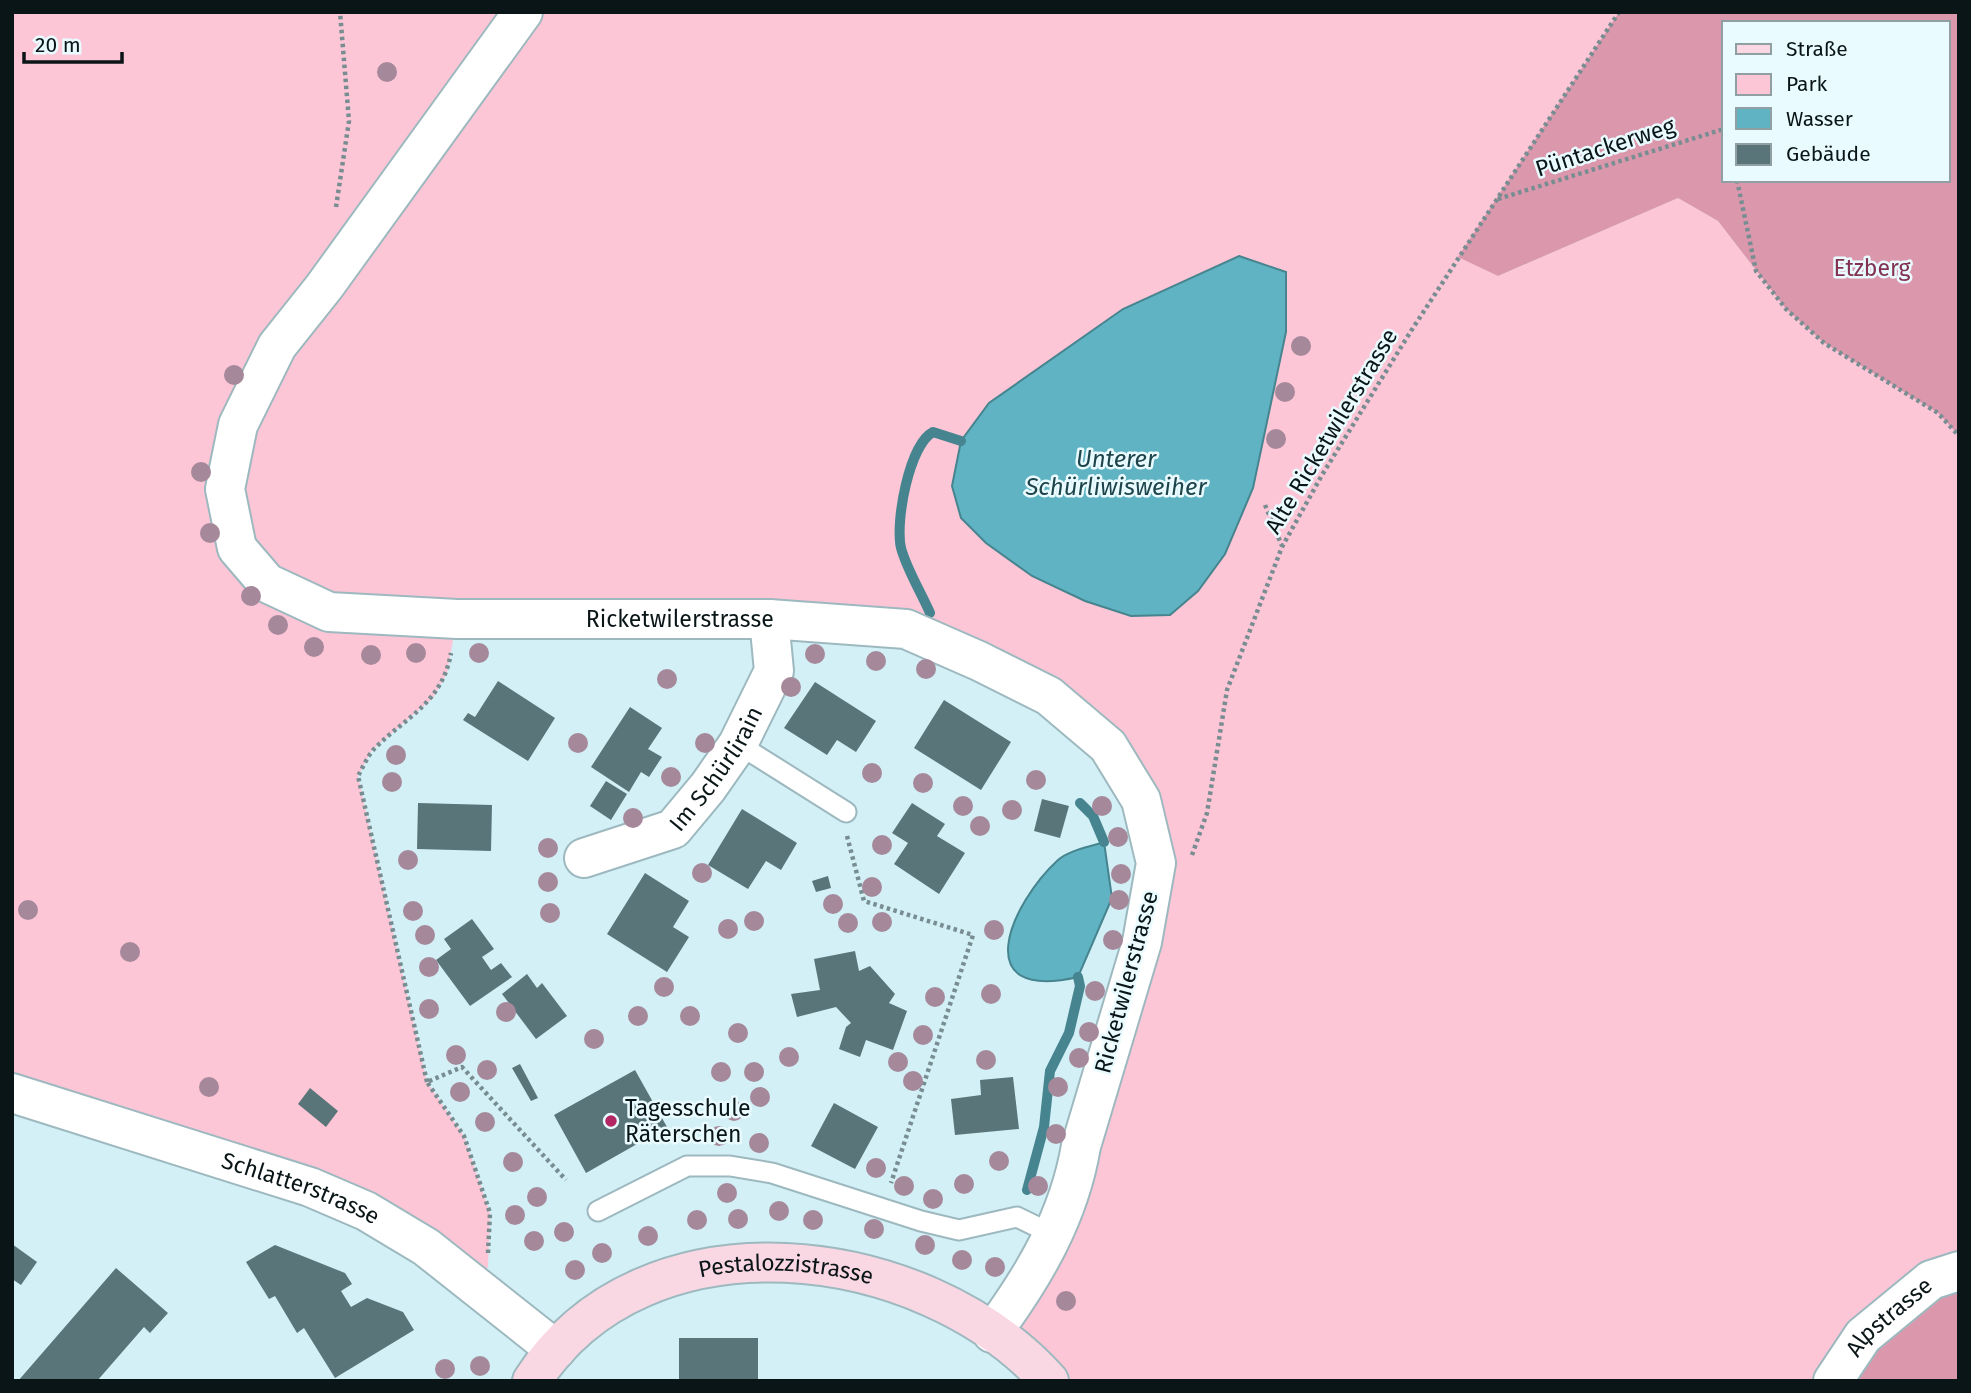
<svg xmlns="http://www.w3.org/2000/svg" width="1971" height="1393" viewBox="0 0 1971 1393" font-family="'Fira Sans',sans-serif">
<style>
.green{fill:#fdc6d6;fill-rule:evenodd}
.forest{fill:#db98ac;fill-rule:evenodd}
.water{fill:#60b3c2;stroke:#46848f;stroke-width:2}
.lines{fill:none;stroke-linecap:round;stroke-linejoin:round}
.stream{stroke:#46848f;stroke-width:10}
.building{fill:#5a757a}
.service-casing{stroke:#9db9bf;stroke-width:23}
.minor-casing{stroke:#9db9bf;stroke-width:42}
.tertiary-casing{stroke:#9db9bf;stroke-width:42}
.secondary-casing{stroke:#9db9bf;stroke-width:42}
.path{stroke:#788d91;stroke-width:4.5;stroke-dasharray:3.5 3.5;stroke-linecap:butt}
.service{stroke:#fff;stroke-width:19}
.minor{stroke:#fff;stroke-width:38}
.tertiary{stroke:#fff;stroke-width:38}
.secondary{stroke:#fad8e3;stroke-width:38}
.tree{fill:#a6889b}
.poi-dot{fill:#b22763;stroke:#e9fbff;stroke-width:2.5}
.labels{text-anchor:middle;stroke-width:5;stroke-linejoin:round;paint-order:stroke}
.street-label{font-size:23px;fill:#0a1517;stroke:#e9fbff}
.park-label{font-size:23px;fill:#823250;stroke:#e9fbff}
.poi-label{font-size:23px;fill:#0a1517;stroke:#e9fbff;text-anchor:start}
.water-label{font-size:24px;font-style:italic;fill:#1d444b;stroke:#e9fbff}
</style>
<rect width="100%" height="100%" fill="#d2f0f6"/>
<path class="green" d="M12,12h1607l-160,245 39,19 180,-78 40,23 68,88 38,34 114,70 21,23v835l-126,110h-784l-57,-48 33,-46 131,-424 -48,-117 -202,-117 -449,-10 -10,54 -14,25 -61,52 -14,26 69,306 37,54 26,77 -2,54 -14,17 -48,-37 -414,-154zM1240,256l46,16v60l-33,156 -28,66 -27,37 -209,-188 134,-94z"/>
<path class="forest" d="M1619,12h340v424l-21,-23 -114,-70 -38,-34 -68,-88 -40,-23 -180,78 -40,-19zM1724,23h224v157h-224z
M1959,1271v110h-126z"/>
<path class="water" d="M1239,256l47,16v60l-33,156 -28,66 -27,37 -28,24 -39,1 -46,-15 -53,-25 -46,-33 -25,-25 -9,-32 9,-45 28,-38 134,-94z
M1104,842l8,56 -34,79c-112,26 -67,-74 -20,-117 11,-10 32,-13 46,-18z"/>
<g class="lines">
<path class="stream" d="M930,613c-9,-21 -23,-43 -29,-65 -6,-26 8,-103 32,-116l28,9
M1080,803l13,13 11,26
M1027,1190l17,-63 6,-56 19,-38 11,-47 -2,-9"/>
</g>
<path class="building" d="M498,681l57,37 -27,43 -65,-41 5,-7 7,4z
M815,682l61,39 -20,31 -19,-12 -10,15 -43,-27z
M944,700l67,42 -30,48 -67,-42z
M630,707l32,21 -14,21 14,8 -13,20 -8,-5 -12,20 -38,-25z
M606,781l21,13 -16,26 -21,-14z
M1042,799l27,7 -9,32 -26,-7z
M418,803l74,2 -1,46 -74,-2z
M912,803l33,21 -8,12 28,17 -26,41 -45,-30 14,-21 -16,-10z
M742,809l55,34 -16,27 -15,-9 -18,28 -40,-24z
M645,873l44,28 -16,26 16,10 -22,35 -60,-38z
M828,876l3,12 -15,4 -4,-11z
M472,919l22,30 -12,8 9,13 10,-7 11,14 -42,29 -34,-46 15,-11 -7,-10z
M855,951l4,20 11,-5 25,28 -6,9 18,8 -14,39 -27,-10 -6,17 -21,-8 7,-22 5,-4 -15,-16 -39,10 -6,-23 29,-4 -6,-31z
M527,974l10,14 5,-5 25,33 -31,23 -34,-45z
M520,1064l18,34 -7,3 -19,-33z
M635,1070l32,57 -81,46 -32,-58z
M1013,1077l6,52 -64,6 -4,-36 30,-4 -1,-15z
M310,1088l28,23 -12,16 -28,-23z
M834,1103l44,24 -23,42 -44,-23z
M12,1244l25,18 -16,23 -9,-6z
M275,1245l70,28 7,11 -11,7 10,16 16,-9 36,14 11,18 -79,48 -31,-50 -7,5 -22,-37 -6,3 -23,-37z
M116,1268l52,45 -18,20 -6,-6 -47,54h-79z
M679,1338h79v43h-79z"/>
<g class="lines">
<defs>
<path id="service" d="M738,744l108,68
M598,1211l89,-45h43l42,7 149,48 38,9 58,-13 37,18"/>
<g id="minor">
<path id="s1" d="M584,858l89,-29 35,-42 30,-43 36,-73 -5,-52"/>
<path id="s2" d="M1833,1381l30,-45 68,-56 28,-9"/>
</g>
<g id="tertiary">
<path id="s3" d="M523,12l-199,275 -47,59 -39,79 -13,64 12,59 30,35 62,29 128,7h312l137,10 73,32 70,35 59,50 33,54 15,63 -14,79 -61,204c-12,71 -47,130 -89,187"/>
<path id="s4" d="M12,1093l298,94 56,24 60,36 130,103"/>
</g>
<g id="secondary">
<path id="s5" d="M532,1381c112,-175 392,-140 517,0"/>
</g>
</defs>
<use href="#service" class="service-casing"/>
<use href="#minor" class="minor-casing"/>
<use href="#tertiary" class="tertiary-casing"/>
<use href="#secondary" class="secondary-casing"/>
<path class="path" d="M1737,180l19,91 30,38 38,34 114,70 21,23
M1498,199l226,-70
M336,207l13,-86 -9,-109
M1265,505l17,41
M847,836l17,65 109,34 -82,248
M1192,855l15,-42 20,-123 55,-143 40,-72 89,-144 208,-319
M427,1082l-69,-306c5,-9 10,-21 17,-28 32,-32 67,-45 76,-95
M488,1253l2,-40 -26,-77 -37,-54 35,-15 104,113"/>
<use href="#service" class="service"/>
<use href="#minor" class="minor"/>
<use href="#tertiary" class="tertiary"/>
<use href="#secondary" class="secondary"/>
</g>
<g class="tree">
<circle cx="387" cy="72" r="10"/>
<circle cx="1301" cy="346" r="10"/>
<circle cx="234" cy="375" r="10"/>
<circle cx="1285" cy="392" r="10"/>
<circle cx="1276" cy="439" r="10"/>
<circle cx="201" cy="472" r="10"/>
<circle cx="210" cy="533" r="10"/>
<circle cx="251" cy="596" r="10"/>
<circle cx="278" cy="625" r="10"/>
<circle cx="314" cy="647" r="10"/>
<circle cx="416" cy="653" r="10"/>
<circle cx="479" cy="653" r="10"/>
<circle cx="815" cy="654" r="10"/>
<circle cx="371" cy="655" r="10"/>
<circle cx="876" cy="661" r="10"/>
<circle cx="926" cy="669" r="10"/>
<circle cx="667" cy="679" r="10"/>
<circle cx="791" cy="687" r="10"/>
<circle cx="578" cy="743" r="10"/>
<circle cx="705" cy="743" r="10"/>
<circle cx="396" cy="755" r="10"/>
<circle cx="872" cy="773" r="10"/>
<circle cx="671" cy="777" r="10"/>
<circle cx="1036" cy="780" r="10"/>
<circle cx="392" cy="782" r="10"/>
<circle cx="923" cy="783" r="10"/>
<circle cx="963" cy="806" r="10"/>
<circle cx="1102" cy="806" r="10"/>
<circle cx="1012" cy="810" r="10"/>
<circle cx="633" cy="818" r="10"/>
<circle cx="980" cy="826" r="10"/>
<circle cx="1118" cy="837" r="10"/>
<circle cx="882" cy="845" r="10"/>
<circle cx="548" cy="848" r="10"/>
<circle cx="408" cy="860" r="10"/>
<circle cx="702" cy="873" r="10"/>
<circle cx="1121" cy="874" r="10"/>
<circle cx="548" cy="882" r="10"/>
<circle cx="872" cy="887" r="10"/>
<circle cx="1119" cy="900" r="10"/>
<circle cx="833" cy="904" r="10"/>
<circle cx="28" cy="910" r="10"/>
<circle cx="413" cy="911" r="10"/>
<circle cx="550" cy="913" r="10"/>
<circle cx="754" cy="921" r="10"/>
<circle cx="882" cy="922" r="10"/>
<circle cx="848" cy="923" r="10"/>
<circle cx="728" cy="929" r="10"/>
<circle cx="994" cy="930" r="10"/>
<circle cx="425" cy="935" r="10"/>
<circle cx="1113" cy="940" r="10"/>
<circle cx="130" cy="952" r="10"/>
<circle cx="429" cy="967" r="10"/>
<circle cx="664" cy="987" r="10"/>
<circle cx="1095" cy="991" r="10"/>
<circle cx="991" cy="994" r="10"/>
<circle cx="935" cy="997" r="10"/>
<circle cx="429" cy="1009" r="10"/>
<circle cx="506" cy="1012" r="10"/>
<circle cx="638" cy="1016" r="10"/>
<circle cx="690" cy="1016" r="10"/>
<circle cx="1089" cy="1032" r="10"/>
<circle cx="738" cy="1033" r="10"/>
<circle cx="923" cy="1035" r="10"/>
<circle cx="594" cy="1039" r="10"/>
<circle cx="456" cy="1055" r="10"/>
<circle cx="789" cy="1057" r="10"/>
<circle cx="1079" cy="1058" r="10"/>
<circle cx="986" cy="1060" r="10"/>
<circle cx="898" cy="1062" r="10"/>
<circle cx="487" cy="1070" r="10"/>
<circle cx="721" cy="1072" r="10"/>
<circle cx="754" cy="1072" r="10"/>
<circle cx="913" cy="1081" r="10"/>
<circle cx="209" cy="1087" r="10"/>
<circle cx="1058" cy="1087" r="10"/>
<circle cx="460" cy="1092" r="10"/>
<circle cx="760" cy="1097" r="10"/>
<circle cx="734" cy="1111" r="10"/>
<circle cx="485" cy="1122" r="10"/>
<circle cx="1056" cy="1134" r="10"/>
<circle cx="719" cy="1136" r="10"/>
<circle cx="759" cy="1143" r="10"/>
<circle cx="999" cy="1161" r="10"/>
<circle cx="513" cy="1162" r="10"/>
<circle cx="876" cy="1168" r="10"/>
<circle cx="964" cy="1184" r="10"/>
<circle cx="904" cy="1186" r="10"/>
<circle cx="1038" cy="1186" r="10"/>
<circle cx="727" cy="1193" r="10"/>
<circle cx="537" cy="1197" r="10"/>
<circle cx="933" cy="1199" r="10"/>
<circle cx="779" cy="1211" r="10"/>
<circle cx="515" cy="1215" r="10"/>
<circle cx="738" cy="1219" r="10"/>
<circle cx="697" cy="1220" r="10"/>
<circle cx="813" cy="1220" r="10"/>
<circle cx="874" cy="1229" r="10"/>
<circle cx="564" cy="1232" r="10"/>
<circle cx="648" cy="1236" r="10"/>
<circle cx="534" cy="1241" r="10"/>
<circle cx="925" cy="1245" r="10"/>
<circle cx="602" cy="1253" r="10"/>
<circle cx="962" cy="1260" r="10"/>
<circle cx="995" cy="1267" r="10"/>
<circle cx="575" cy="1270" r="10"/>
<circle cx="1066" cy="1301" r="10"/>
<circle cx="480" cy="1366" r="10"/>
<circle cx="445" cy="1369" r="10"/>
</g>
<circle class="poi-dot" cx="611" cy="1121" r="7"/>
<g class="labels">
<g class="street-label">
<text transform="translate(1605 147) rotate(-18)" y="8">Püntackerweg</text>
<text transform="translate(1331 431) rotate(-59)" y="8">Alte Ricketwilerstrasse</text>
<text dy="8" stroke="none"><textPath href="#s3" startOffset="1094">Ricketwilerstrasse</textPath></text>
<text dy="8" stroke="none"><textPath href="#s1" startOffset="168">Im Schürlirain</textPath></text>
<text transform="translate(1126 982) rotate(-75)" y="8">Ricketwilerstrasse</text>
<text dy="8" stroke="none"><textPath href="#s4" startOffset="304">Schlatterstrasse</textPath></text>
<text dy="8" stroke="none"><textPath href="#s5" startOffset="294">Pestalozzistrasse</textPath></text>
<text dy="8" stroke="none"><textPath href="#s2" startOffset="86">Alpstrasse</textPath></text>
</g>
<g class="park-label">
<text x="1872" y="276">Etzberg</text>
</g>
<g class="poi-label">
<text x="625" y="1116">Tagesschule<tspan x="625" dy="26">Räterschen</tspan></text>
</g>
<g class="water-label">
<text x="1116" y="467">Unterer<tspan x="1116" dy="28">Schürliwisweiher</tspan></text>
</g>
</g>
<rect width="1971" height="1393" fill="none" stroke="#0a1517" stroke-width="28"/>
<rect x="1722" y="21" width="228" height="161" fill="#e9fbff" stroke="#909fa2" stroke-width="2"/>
<rect x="1736" y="44" width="35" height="10" fill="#fad8e3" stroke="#909fa2" stroke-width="2"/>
<text x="1786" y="56" font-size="21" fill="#0a1517">Straße</text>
<rect x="1736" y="74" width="35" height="21" fill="#fdc6d6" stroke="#909fa2" stroke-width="2"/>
<text x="1786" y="91" font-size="21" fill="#0a1517">Park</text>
<rect x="1736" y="108" width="35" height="21" fill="#60b3c2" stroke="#909fa2" stroke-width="2"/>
<text x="1786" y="126" font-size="21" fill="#0a1517">Wasser</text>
<rect x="1736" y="144" width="35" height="21" fill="#5a757a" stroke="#909fa2" stroke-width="2"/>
<text x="1786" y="161" font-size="21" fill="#0a1517">Gebäude</text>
<path d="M24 52v10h98v-10" fill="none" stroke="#0a1517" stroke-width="3.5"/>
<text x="35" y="52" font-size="21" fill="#0a1517" stroke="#e9fbff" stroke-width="5" paint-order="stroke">20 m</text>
</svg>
